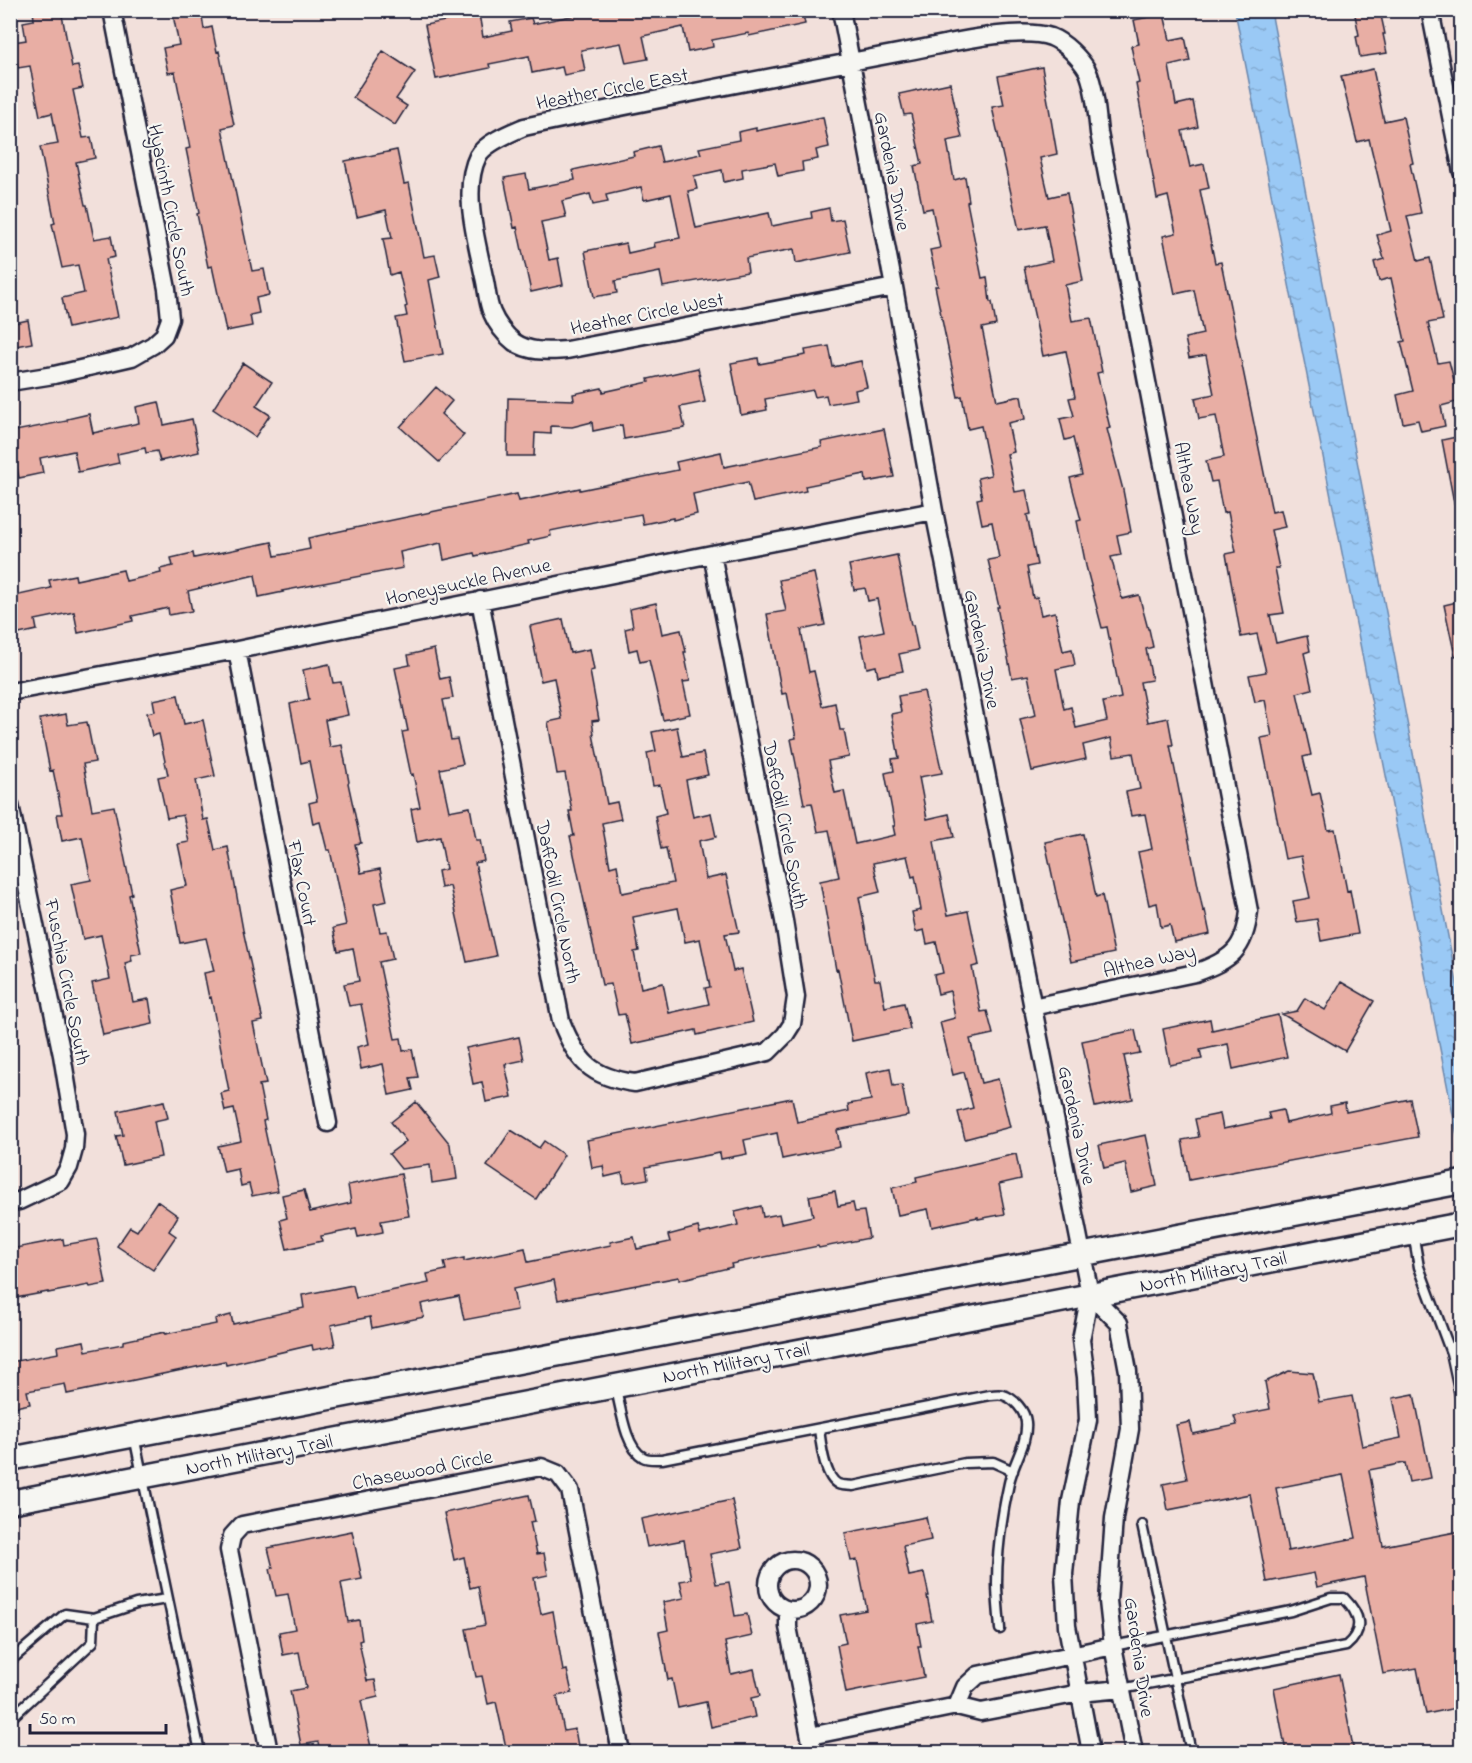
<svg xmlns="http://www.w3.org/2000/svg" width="1472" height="1763" viewBox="0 0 1472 1763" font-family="'Indie Flower',sans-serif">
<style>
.water{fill:url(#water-ripples);stroke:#6a86ab;stroke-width:1.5}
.building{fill:#e8aea4;stroke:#22223b;stroke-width:1.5;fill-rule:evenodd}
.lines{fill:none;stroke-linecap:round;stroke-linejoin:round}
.service-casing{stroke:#22223b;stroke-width:13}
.minor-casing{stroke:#22223b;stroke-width:21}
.secondary-casing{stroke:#22223b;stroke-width:27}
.service{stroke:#f6f6f2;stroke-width:8}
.minor{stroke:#f6f6f2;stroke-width:16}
.secondary{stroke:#f6f6f2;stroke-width:22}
.labels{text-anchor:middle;stroke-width:4.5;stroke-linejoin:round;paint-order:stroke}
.street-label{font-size:20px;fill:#22223b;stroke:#f6f6f2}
</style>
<defs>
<pattern id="water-ripples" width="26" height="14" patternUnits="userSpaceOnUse" patternTransform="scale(1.5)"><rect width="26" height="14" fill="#9ac9f5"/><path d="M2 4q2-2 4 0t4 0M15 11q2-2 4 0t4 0" fill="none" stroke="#84acd3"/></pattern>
</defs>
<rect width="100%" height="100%" fill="#f2e0db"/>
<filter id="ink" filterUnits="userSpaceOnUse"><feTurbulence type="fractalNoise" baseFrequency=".0167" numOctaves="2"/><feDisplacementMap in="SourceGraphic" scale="12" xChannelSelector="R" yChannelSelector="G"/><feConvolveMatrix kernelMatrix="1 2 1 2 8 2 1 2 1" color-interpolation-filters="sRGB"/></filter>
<g filter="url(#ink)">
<path class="water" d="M1235,11h36l190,993v151z"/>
<path class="building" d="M33,10h28l11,57 6,-1 5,22 -10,2 10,48 8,-1 4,21 -19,4 9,43h2l7,34 17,-3 4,21 -9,2 12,58 -50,11 -6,-30 22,-5 -6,-28 -16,3 -10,-44 3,-1 -15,-76 18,-3 -6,-31 -12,3 -10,-50 -12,2 -5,-26 13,-2 -3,-18 11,-2z
M195,10h6l3,19 8,-2 5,25 2,-1 15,74 -12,3 30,143 12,-2 5,26 -13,3 3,15 -9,2 2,11 -26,5 -14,-65 -4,1 -11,-53 2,-1 -13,-64 4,-1 -15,-76 -7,1 -5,-25 16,-3 -6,-30z
M599,10h203l3,14 -56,12 -1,-3 -36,7 1,7 -25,5 -5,-25 -40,9 5,23 -22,4 -5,-20 -40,7 4,21 -21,4 -2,-8 -30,6 -3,-17 -40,8 1,4 -54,11 -11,-54 54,-11 4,23 29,-6 -2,-9 21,-4 2,6z
M1354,10l26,1 5,23h-2l4,19 -27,4 -4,-21 3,-1z
M1164,14l6,26 15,-3 5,24 -21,5 7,39 17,-4 5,26 -16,4 8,36 14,-3 5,24 -9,2 15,73 6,-1 51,250 9,-2 4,17 -14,3 8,38h-4l9,45 -14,2 6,28 31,-7 3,15 -6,2 8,36 -15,4 14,62 -8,2 9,38 8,-2 8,37 7,-1 12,62 3,-1 8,44 -37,7 -4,-22 -20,3 -4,-21 17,-3 -9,-42 -16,3 -24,-121 11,-2 -7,-36 -10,2 -6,-27 17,-3 -9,-38 -16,3 -15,-83 10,-2 -8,-40 -5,1 -6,-32 -6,1 -5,-21 18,-4 -8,-41 -17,3 -4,-21 19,-4 -8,-39 -17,3 -4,-20 18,-4 -9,-44 -19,4 -12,-58 13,-3 -8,-37 -11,3 -21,-115 3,-1 -8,-37 8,-2 -5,-24z
M383,51l32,21 -19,27 11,7 -12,19 -42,-28z
M1042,67l15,87 -17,4 9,39 18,-4 16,88 -18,4 7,36 19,-3 11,54 -5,1 13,55 -3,1 16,61 8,42 -14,3 4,20 -10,2 11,42 17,-4 9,34h1l4,18 -7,2 6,31 -12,2 8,40 20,-4 5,27h-3l12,61 21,105 2,-1 5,24 -36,8 -4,-17 -9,2 -4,-24 -8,2 -11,-53 14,-3 -7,-35 -14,2 -5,-24 14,-3 -7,-36 -19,3 -3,-18 -28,7 3,14 -54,12 -12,-52 16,-4 -8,-40 -16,3 -6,-30h-1l-8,-41h2l-11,-47 11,-2 -7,-36 -10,2 -5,-25 5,-1 -4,-20 13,-3 -10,-49 -13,3 -6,-33 -4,1 -23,-111h3l-8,-36 10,-2 -8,-40 -9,2 -9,-44 8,-2 -11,-50 -7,1 -5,-21 51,-11 12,55 -15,3 7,39 11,-3 4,24 -2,1 15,76 5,-1 3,25h2l4,23 -14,3 15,73 24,-5 4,23 -17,4 6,29 -7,2 8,38 11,-2 5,24 -4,1 10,50 -10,2 6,31 4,-1 4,18 14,-3 8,39 9,-2 3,16 -19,4 8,40 7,-2 5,21 31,-7 -4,-19 18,-4 -14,-71 -5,1 -16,-62 -9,-45 4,-1 -11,-42 12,-3 -9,-37 -8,2 -5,-21 14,-3 -5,-18 6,-1 -9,-46 -23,5 -19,-89 28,-6 -7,-36 -26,5 -27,-123 12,-2 -6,-29z
M1373,69l11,52 19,-4 10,46 -3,1 11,49 -14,3 11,45 12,-3 13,62 -15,3 10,40 11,-2 7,27 2,-1 2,14 -19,5 4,20 -24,5 -3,-11 -15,3 -6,-28 16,-4 -12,-49 4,-1 -14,-63 -12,3 -5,-19 10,-3 -7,-24 14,-4 -22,-92 -12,3 -16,-66z
M823,117l6,30 -13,3 2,9 -16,3 1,9 -25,5 -3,-13 -33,6 1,9 -19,4 -2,-12 -28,6 3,13 -9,2 8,37 73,-15 3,13 40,-8 -1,-6 18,-4 2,13 12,-2 7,33 -54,11 -2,-14 -48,9 2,14 -85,15 -3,-15 -45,9 2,12 -23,4 -9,-46 41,-8 2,10 27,-6 -1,-4 26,-5 -9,-44 -27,6 -3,-13 -35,8 2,7 -15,3 -3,-11 -28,7 4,16 -25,5 8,38 9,-2 5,27 -32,7 -14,-65 -3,1 -10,-50 22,-4 3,15 46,-9 -2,-10 61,-14 -1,-4 25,-6 4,16 39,-8 -2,-6 40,-8 -1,-8 18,-4v3z
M397,150l7,34 5,-1 15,74 11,-2 5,22 -11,3 14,74 -38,7 -9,-43 11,-2 -2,-9 2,-1 -8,-34 -9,3 -7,-36 9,-1 -6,-28 -29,7 -12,-56z
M28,320l4,23 -22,4v-23z
M829,346l4,21 28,-6 6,26 -12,3 2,9 -29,5 -2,-9 -11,2 -2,-7 -48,9 2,11 -26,5 -10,-52 27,-5 1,6 47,-9 -1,-5z
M243,363l29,19 -16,24 14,9 -15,22 -42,-28z
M698,368l7,34 -25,5 5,21 -61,11 -2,-14 -29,6 -1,-9 -20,5 -21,-1v8l-16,-1 -1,23h-27l1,-58 66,2 -1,-6 29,-6 1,4 46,-10 -1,-3z
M436,387l16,14 -11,13 23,21 -25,27 -39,-35z
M159,402l5,23 28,-6 7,33 -39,9 -3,-10 -11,2 -1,-5 -28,6 2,9 -41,9 -4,-21 -34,7 3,15 -24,5 -9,-46 57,-11v-2l22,-5 4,19 46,-10 -3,-16z
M884,429l10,48 -28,5 -1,-8 -60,12 1,5 -53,11 -5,-20 -55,12 4,20 -24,6v-2l-30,6 -2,-10 -32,6 -1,-1 -58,12 1,5 -23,5 1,3 -54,12 -1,-3 -30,7 -3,-17 -41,9 3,16 -121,23 1,1 -24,5 -4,-22 -67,16 4,20 -23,4 -1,-7 -36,8 1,5 -55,12 -4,-21 -39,8 2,10 -27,6v-39l41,-9 -2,-8 26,-5 1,5 47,-10 3,11 35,-8 -1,-4 13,-3 -2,-8 22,-5 1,5 78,-16 3,14 35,-7 -2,-11 37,-8 172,-36 2,7 61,-13v2l98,-20 -2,-8 45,-10 3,15 98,-20 -1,-5z
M1461,436v66l-7,1 -12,-63z
M897,555l14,70h2l5,25 -19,4 4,17 -25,5 -2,-10 -9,2 -7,-32 24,-5 -7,-32 -9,2 -3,-13 -11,2 -5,-25z
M814,573l11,52 -24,5 8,42 5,-1 8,35 13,-3 5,27h4l5,27 -21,4 7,32 9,-2 11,53 40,-9 -2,-9h2l-10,-53 9,-2 -2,-12 7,-1 -8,-44 10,-2 -3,-16 26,-5 18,82 -23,4 8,42 22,-5 5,23 -20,4 5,30 9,44 20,-4 11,54 -7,2 9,45 6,-1 6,23 -23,5 11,44 17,-4 12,48 -45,12 -7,-27 15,-4 -9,-36 -11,3 -13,-53 15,-4 -5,-27 -12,3 -4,-19 9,-2 -7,-31 -9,2 -3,-14 -8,2 -4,-20 9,-2 -6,-34 -3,1 -5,-21 -34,7 7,29 -21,5 16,83h5l5,27 19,-4 6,26 -58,12 -14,-72 -2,1 -16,-89 19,-4 -10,-47 -11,2 -6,-29 -8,1 -13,-65 5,-1 -9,-45 -5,1 -15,-80 19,-3 -7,-31z
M1461,601v54l-6,1 -11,-51z
M656,603l6,31 19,-4 5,22h-2l6,29 -7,1 7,32 -27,6 -14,-60 -9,2 -3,-13 -8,2 -4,-22 8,-2 -3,-18z
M563,619l7,34 20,-4 4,21 -4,1 9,49 -7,1 2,13h-1l14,70 10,-2 4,17 -19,4 8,44 7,-2 5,28 51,-10 -7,-35 -5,1 -6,-33 11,-3 -6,-28 -7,1 -6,-33 9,-2 -4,-19 25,-5 6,30 20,-4 5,22 -22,5 7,37 18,-4 5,24 -17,4 7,38 20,-4 13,57 -14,2 8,37 8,-2 12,53 -56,13 -1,-5 -64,14 -7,-30 -7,1 -7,-31 -9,1 -32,-149h4l-5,-25h3l-7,-38 -8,1 -9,-52 14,-3 -8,-41 -13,3 -11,-55zM678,908l7,34 15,-3 10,48 -5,1 4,16 -40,9 -6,-30 -22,5 -7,-36 5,-1 -6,-34z
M434,649l6,30 9,-2 4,21 -10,2 8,40 6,-1 6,25 -23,5 9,42 21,-4 6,33h4l4,21 -9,2 21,93 -29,6 -17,-76 -9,2 -3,-17 8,-2 -6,-32 -23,5 -6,-33 9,-2 -7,-33 -2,1 -9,-43 6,-1 -13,-63 15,-3 -2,-10z
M329,664l4,19 8,-1 7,33 -23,5 5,27 12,-2 7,37 -1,1 13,60 -6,1 6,29 19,-4 7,32 -13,3 6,28 7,-1 6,28 -14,3 16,77 6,-1 2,13 9,-2 6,28 -8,1 3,12 -24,5 -6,-31 -22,5 -4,-22 12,-3 -8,-40 -12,2 -5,-22 15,-3 -6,-33 -15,3 -5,-23 13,-3 -16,-75h-3l-7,-28 -7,2 -4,-21 8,-2 -8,-40 -8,2 -11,-59 19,-5 -6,-29z
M178,695l6,29 19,-4 12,56 -19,4 7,40 5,-1 7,31 13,-3 15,83 20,91 -10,2 13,61 -7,1 7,35 -3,1 15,70 -26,5 -3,-12 -8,2 -3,-17 -14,3 -6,-26 23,-5 -7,-32 -9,2 -4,-18 8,-2 -18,-94 -2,1 -5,-25 10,-2 -8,-33 -26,5 -10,-53 17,-4 -9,-42 11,-2 -6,-27 -16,3 -9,-41 10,-2 -9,-41 -7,2 -5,-23 8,-2 -2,-11z
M66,714l2,11 19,-3 8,40 -12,2 9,46 22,-4 18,88 -3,1 12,58 -10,2 1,6 -7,2 8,39 16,-3 4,25 -50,11 -11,-52 18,-4 -9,-44 -18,4 -12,-55 20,-4 -9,-43 -20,4 -5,-27h5l-9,-44 -3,1 -10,-52z
M1083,834l13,63 6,-2 12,58 -43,9 -26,-120z
M1341,982l33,19 -29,50 -63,-37 15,-3 8,-13 20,12z
M1278,1015l9,42 -54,12 -5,-25 -28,6 2,9 -32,6 -7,-36 47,-10 2,11z
M1135,1030l5,23 -16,3 9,43 -38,8 -13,-66z
M519,1037l5,23 -19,4 7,33 -26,5 -4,-20 -9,2 -7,-36z
M890,1068l3,18 9,-1 6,31 -71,14 3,17 -58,12 -5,-26 -33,7 3,14 -26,5 -1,-6 -74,14 2,12 -24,4 -2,-10 -17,4 -2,-11 -11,2 -5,-28 205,-42 5,24 52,-11 -1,-7 23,-4 -5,-27z
M1410,1099l8,38 -229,43 -7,-40 17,-3 -4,-18 25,-5 3,15 47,-10 -2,-6 15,-3 3,13 45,-10 -1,-7 15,-3 1,9z
M164,1101l4,17 -14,3 7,36 -38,8 -7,-29 7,-1 -5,-24z
M416,1102l34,42 1,9 3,3 3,23 -25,4 -2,-18 -29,4 -12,-15 17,-13 -15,-19z
M511,1130l28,18 5,-7 20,14 -28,44 -49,-33z
M1146,1135l11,51 -26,6 -6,-29 -21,5 -5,-23z
M1016,1154l5,25 -22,5 6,30 -27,5v-2l-46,10 -4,-18 -30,6 -6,-27 25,-6 -1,-5z
M401,1174l8,42 -28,5 2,11 -25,5 -2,-8 -35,7 1,5 -35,8 -7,-29 7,-2 -5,-23 22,-5 6,22 41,-9 -3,-18z
M835,1191l3,15 15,-3 2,9 9,-1 5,27 -50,10 -1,-2 -87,18 1,3 -53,13v-3l-121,23 -4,-20 -41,9 4,21 -53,10 -5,-24 -38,8 3,13 -52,11 -2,-11 -39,8 4,21 -22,4 -1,-5 -86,20 -1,-4 -158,33 -2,-10 -38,7 3,13 -20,4v-46l49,-9 -1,-7 26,-5 2,10 37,-7v-3l42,-9v2l51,-10 -1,-5 16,-4 2,9 71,-16 -2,-13 51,-10 3,13 73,-15 -2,-9 19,-4 -2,-8 20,-4v3l61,-13 3,14 83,-17 -1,-3 24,-5 3,12 33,-7 -2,-7 30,-8 2,7 38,-9 -3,-13 26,-6 2,11 16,-3 2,9 32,-7 -4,-20z
M157,1201l21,15 -9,15 7,5 -23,34 -36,-24 13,-19 7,4z
M63,1239l1,6 33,-6 9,45 -16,3 -1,-2 -41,8v-1l-38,7v-50z
M1289,1371l24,2 6,29 33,-6 10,50 39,-8 -8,-40 21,-4 17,84 -22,4 -4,-19 -36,7 14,76 78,-15v176l-35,7 -9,-46 -34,6 -19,-97 -47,10 -3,-14 -47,9 -17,-88 -82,16 -5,-26 24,-5 -11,-54 14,-3 3,12 44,-9 -3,-9 36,-7 -5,-27zM1343,1475l13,63 -68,13 -12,-63z
M529,1495l6,26 -5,1 7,32 7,-1 4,22 -14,3 7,36 12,-3 10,60 4,-1 5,23 -15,3 7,35 11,-2 4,23h-72l-11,-50 -8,2 -6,-28 -6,1 -10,-48 19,-4 -7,-39 -8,2 -6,-31 -10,3 -10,-47z
M732,1500l10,48 -32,6 6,30 13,-2 6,34 12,-2 5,22 -27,6 6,32 23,-5 6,27 -9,2 4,19 -44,10 -5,-25 -28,6 -6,-29 -4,1 -9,-48 9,-2 -5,-28 21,-4 -4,-17 11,-2 -7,-39 -37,7 -6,-28z
M926,1517l5,23 -28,6 6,30 15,-3 5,23h-2l5,25 -15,3 4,22h-3l6,31 -78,16 -9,-48 9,-2 -6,-28 27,-5 -10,-50 -6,1 -6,-28z
M352,1531l10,48 -21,4 7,39 11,-2 3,20 -3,1 8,40 8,-1 3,17 -17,4 11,51h-52l-2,-10 -17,3 -11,-54 16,-3 -7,-36 -16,3 -4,-23 16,-3 -7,-35 -12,2 -6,-27 3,-1 -5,-20z
M1339,1674l15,78h-68l-12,-64z"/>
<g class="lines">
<defs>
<path id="service" d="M1413,1233l6,34 32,86 11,51
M616,1389c5,19 9,58 27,68 5,3 13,2 19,2l328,-64c4,0 9,-1 13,0 11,3 22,16 23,27 2,21 -13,41 -17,61 -7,32 -12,68 -12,100 0,16 2,31 3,46
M819,1429c2,14 5,48 19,55 5,2 11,1 15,2l112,-23 28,-1 20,9
M134,1436l66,316
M1142,1525l49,227
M1113,1646l178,-35 40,-13h13c16,16 21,32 2,48l-225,43
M10,1661l55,-47 29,4
M10,1719l83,-77 1,-24 42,-14 31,-5"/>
<path id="minor" d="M841,10l53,277 40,224 156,783 -9,46 5,37 2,43 -17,81 -7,73 3,52 24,126
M1430,10l32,162
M894,287l-327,63c-18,1 -37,3 -53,-8 -9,-7 -18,-19 -22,-29 -5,-11 -5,-25 -8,-36 -7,-35 -23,-87 -6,-121 7,-13 32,-23 46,-29 126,-27 252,-51 379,-75 37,-6 113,-27 148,-15 13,5 29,21 36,33 8,16 10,45 12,63l150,778c-4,39 -18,49 -54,62l-163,34
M10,382l44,-7 78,-18 21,-12 11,-10 6,-16 -3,-30 -55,-279
M480,600l81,421c16,40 29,56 74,62l133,-31 17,-17 7,-11 4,-27 -12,-76 -72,-367
M237,650l91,473
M10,692l227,-42 475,-96 222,-43
M10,805l52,250 13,79 -1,15 -5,18 -8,14 -42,20 -9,1
M1090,1294l29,29 9,48 2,58 -16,89 -6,83 5,45 21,106
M768 1585a25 25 0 1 1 50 0a25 25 0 1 1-50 0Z
M788,1611v16l25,125
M957,1706l8,-19 13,-12 135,-29
M810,1736l147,-30 24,6 99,-19 41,-4
M269,1752l-40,-202 3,-14 10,-11 299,-58 17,7 12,16 51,262"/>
<path id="secondary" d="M10,1459l1452,-277
M10,1502l1452,-278"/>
</defs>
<use href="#service" class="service-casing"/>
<use href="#minor" class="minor-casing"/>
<use href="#secondary" class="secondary-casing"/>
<use href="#service" class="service"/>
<use href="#minor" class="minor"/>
<use href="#secondary" class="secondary"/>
</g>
</g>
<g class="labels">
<g class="street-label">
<text transform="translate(612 88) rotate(-11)" y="7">Heather Circle East</text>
<text transform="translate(893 171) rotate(79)" y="7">Gardenia Drive</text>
<text transform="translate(172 210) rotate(79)" y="7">Hyacinth Circle South</text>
<text transform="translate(647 313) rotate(-11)" y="7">Heather Circle West</text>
<text transform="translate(1190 488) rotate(79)" y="7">Althea Way</text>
<text transform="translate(468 581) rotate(-12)" y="7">Honeysuckle Avenue</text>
<text transform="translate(983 649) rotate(79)" y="7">Gardenia Drive</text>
<text transform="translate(786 825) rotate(79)" y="7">Daffodil Circle South</text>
<text transform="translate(303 883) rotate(79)" y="7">Flax Court</text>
<text transform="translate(559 902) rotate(79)" y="7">Daffodil Circle North</text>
<text transform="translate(1149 960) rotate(-13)" y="7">Althea Way</text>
<text transform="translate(68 982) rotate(79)" y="7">Fuschia Circle South</text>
<text transform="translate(1078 1125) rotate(78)" y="7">Gardenia Drive</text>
<text transform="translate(1213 1271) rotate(-11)" y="7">North Military Trail</text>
<text transform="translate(736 1362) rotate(-11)" y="7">North Military Trail</text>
<text transform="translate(259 1454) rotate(-11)" y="7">North Military Trail</text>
<text transform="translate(422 1469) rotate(-11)" y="7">Chasewood Circle</text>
<text transform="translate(1140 1657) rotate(82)" y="7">Gardenia Drive</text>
</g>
</g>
<rect width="1472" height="1763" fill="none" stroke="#f6f6f2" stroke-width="36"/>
<rect x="18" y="18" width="1436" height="1727" fill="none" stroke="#22223b" stroke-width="2" filter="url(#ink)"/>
<path d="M30 1724v9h136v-9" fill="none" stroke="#22223b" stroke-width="3"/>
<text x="39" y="1724" font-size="18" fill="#22223b" stroke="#f6f6f2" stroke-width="4.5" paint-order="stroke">50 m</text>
</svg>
